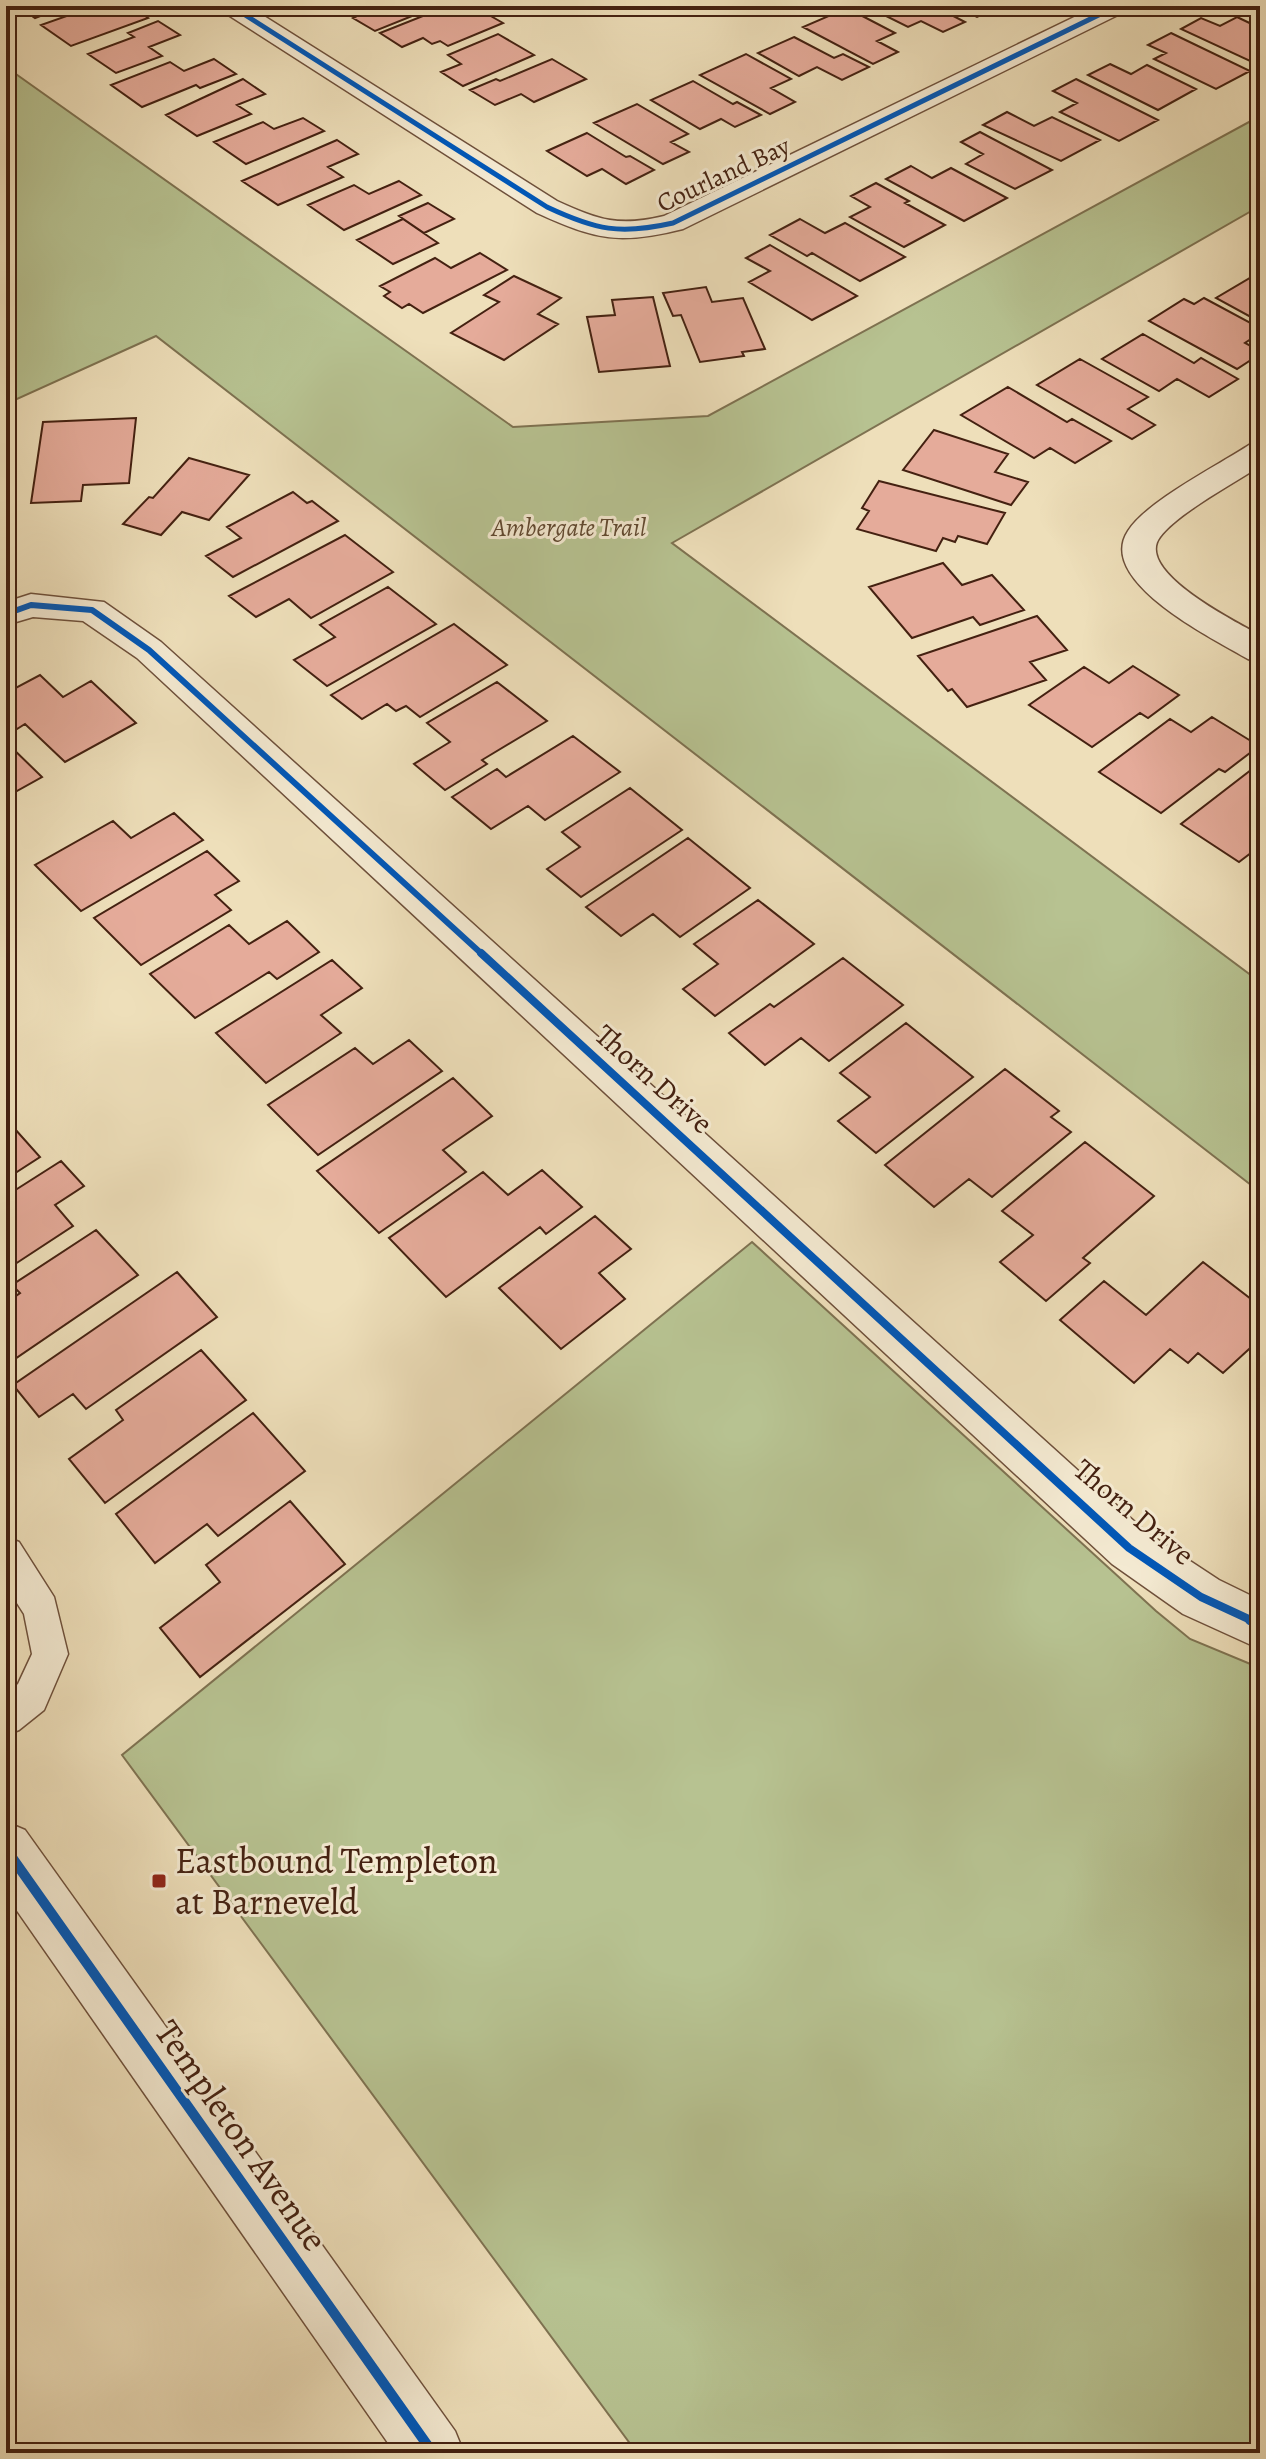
<svg xmlns="http://www.w3.org/2000/svg" width="1266" height="2459" viewBox="0 0 1266 2459" font-family="Alegreya,serif">
<style>
.green{fill:#b7c291;stroke:#7e7251;stroke-width:2}
.building{fill:#e5ab9a;stroke:#442111;stroke-width:2}
.lines{fill:none;stroke-linecap:round;stroke-linejoin:round}
.service-casing{stroke:#6e503b;stroke-width:3}
.minor-casing{stroke:#6e503b;stroke-width:3}
.tertiary-casing{stroke:#6e503b;stroke-width:3}
.service{fill:#f4ead2;fill-rule:evenodd}
.minor{fill:#f4ead2;fill-rule:evenodd}
.tertiary{fill:#f4ead2;fill-rule:evenodd}
.cycleway-far3-casing{stroke:#f4ead2;stroke-width:8}
.cycleway-far2-casing{stroke:#f4ead2;stroke-width:10}
.cycleway-far1-casing{stroke:#f4ead2;stroke-width:13}
.cycleway-casing{stroke:#f4ead2;stroke-width:15}
.cycleway-far3{stroke:#0057b8;stroke-width:5}
.cycleway-far2{stroke:#0057b8;stroke-width:6}
.cycleway-far1{stroke:#0057b8;stroke-width:8}
.cycleway{stroke:#0057b8;stroke-width:10}
.poi-dot{fill:#8f2418;stroke:#f4ead2;stroke-width:3}
.labels{text-anchor:middle;stroke-width:6;stroke-linejoin:round;paint-order:stroke}
.far-street-label{font-size:26px;fill:#442111;stroke:#f4ead2}
.far-park-label{font-size:26px;font-style:italic;fill:#614931;stroke:#f4ead2}
.street-label{font-size:30px;fill:#442111;stroke:#f4ead2}
.near-poi-label{font-size:36px;fill:#442111;stroke:#f4ead2;text-anchor:start}
.near-street-label{font-size:36px;fill:#442111;stroke:#f4ead2}
</style>
<rect width="100%" height="100%" fill="#eedfba"/>
<filter id="stains"><feTurbulence type="fractalNoise" baseFrequency=".0025" numOctaves="4"/><feColorMatrix values="0 0 0 0 .2 0 0 0 0 .09 0 0 0 0 .02 0 0 0 .5 -.17"/></filter>
<radialGradient id="worn" r=".72"><stop offset=".6" stop-color="#630" stop-opacity="0"/><stop offset="1" stop-color="#630" stop-opacity=".3"/></radialGradient>
<path class="green" d="M6,67l507,360 195,-11 552,-300v90l-588,337 588,439v210l-1104,-856 -150,68z
M752,1242l404,369 34,28 70,29v785h-623l-515,-698z"/>
<path class="building" d="M18,6h48l-31,12z
M130,6l18,12 -77,28 -30,-21 51,-18 12,8z
M350,6h87l-62,25 -22,-13 10,-5z
M448,6h25l30,17 -55,23 -8,-5 -8,3 -9,-6 -21,9 -22,-14z
M866,6h68l31,16 -22,10 -22,-11 -13,6z
M955,6h45l-23,11z
M847,8l48,25 -18,8 21,11 -25,12 -70,-37z
M1237,17l23,11v28l-10,5 -69,-32 20,-11 19,8z
M158,21l22,14 -31,12 13,9 -46,17 -28,-19 46,-17 -6,-4z
M1171,33l79,38 -34,18 -62,-30 12,-6 -18,-8z
M498,34l36,21 -71,31 -22,-14 20,-8 -13,-9z
M794,37l40,21 9,-4 26,13 -27,13 -25,-13 -18,9 -41,-23z
M746,54l45,25 -20,9 24,14 -25,12 -70,-39z
M214,59l22,15 -36,14 -4,-3 -54,22 -31,-22 59,-23 14,9z
M552,59l34,20 -52,23 -13,-8 -26,11 -25,-15 26,-11 4,2z
M1110,64l21,10 16,-9 49,24 -38,21 -70,-35z
M243,79l22,15 -28,11 14,9 -54,22 -31,-21z
M1076,79l82,41 -39,21 -59,-29 17,-9 -24,-12z
M693,81l40,23 4,-2 24,13 -26,12 -14,-8 -21,10 -49,-29z
M637,104l51,30 -17,8 18,10 -26,12 -69,-41z
M1007,112l27,14 18,-9 48,23 -39,21 -78,-36z
M303,118l21,13 -78,33 -32,-22 49,-20 11,7z
M980,132l72,38 -37,19 -49,-25 17,-10 -22,-12z
M587,133l39,24 4,-1 24,14 -28,14 -24,-15 -15,7 -40,-25z
M337,140l21,14 -30,13 15,10 -65,28 -36,-24z
M911,166l21,12 19,-10 56,30 -43,23 -78,-42z
M399,181l22,14 -77,35 -36,-25 46,-20 15,9z
M876,183l33,18 -4,2 40,22 -41,22 -54,-30 20,-10 -19,-11z
M428,203l26,16 -30,14 -25,-17z
M403,219l35,24 -45,21 -36,-24z
M800,219l25,14 20,-10 60,34 -45,24 -48,-28 -5,3 -37,-21z
M770,245l87,51 -45,24 -63,-38 21,-11 -24,-13z
M480,253l27,17 -84,43 -14,-9 -7,4 -18,-12 6,-4 -10,-6 55,-28 16,10z
M1255,275l5,3v44l-44,-24z
M514,276l47,22 -23,16 20,10 -54,36 -53,-27 48,-31 -15,-7z
M706,287l6,15 31,-4 22,51 -23,3 2,4 -44,6 -19,-47 -8,1 -10,-23z
M653,297l17,69 -71,6 -12,-55 28,-2 -3,-15z
M1204,298l56,30v5l-15,10 15,8v3l-23,15 -88,-48 35,-22 10,5z
M1143,334l51,29 7,-5 37,21 -29,18 -32,-18 -18,12 -57,-32z
M1080,359l68,38 -20,12 27,16 -23,14 -95,-54z
M1008,387l59,35 5,-3 39,22 -36,22 -25,-15 -16,10 -73,-43z
M136,418l-7,65 -46,2 -2,16 -50,2 12,-81z
M934,430l74,24 -13,18 33,10 -17,23 -108,-35z
M189,458l60,17 -40,45 -27,-8 -21,23 -38,-11 26,-27 4,1z
M879,481l126,32 -18,31 -29,-8 -3,6 -12,-4 -7,13 -79,-22 12,-18 -7,-3z
M293,492l14,11 5,-2 26,20 -105,56 -27,-21 35,-18 -14,-11z
M345,535l48,37 -82,46 -22,-19 -33,18 -27,-21z
M943,563l19,22 30,-10 32,35 -44,15 -7,-8 -61,21 -43,-51z
M388,587l48,37 -109,62 -33,-26 41,-23 -15,-12z
M1037,616l30,34 -37,12 16,18 -79,27 -15,-18 -4,2 -30,-35z
M454,624l53,41 -87,52 -14,-11 -10,5 -9,-7 -25,15 -31,-24z
M1133,666l46,29 -31,23 -8,-5 -48,34 -63,-42 55,-38 25,16z
M40,675l23,22 28,-16 45,42 -71,39 -40,-38 -8,5 -11,-11v-25z
M497,682l50,39 -65,39 5,4 -42,26 -31,-26 36,-22 -23,-19z
M1212,717l47,29 -34,26 -6,-3 -58,44 -62,-41 71,-53 21,13z
M573,736l47,36 -75,48 -17,-14 -37,23 -39,-32 45,-28 9,8z
M6,742l36,35 -36,20z
M1260,763v83l-21,16 -58,-38z
M630,788l52,42 -101,67 -34,-28 33,-22 -18,-15z
M174,813l29,27 -122,71 -46,-46 78,-44 18,17z
M688,838l62,50 -70,49 -27,-23 -32,22 -35,-29z
M207,851l32,30 -24,14 16,15 -90,55 -47,-47z
M758,900l56,44 -99,72 -32,-27 35,-25 -24,-20z
M287,921l32,31 -42,27 -8,-7 -74,46 -45,-44 79,-49 20,19z
M843,958l60,47 -74,56 -28,-23 -36,27 -36,-32 41,-29 4,3z
M332,960l30,28 -41,27 20,18 -75,50 -50,-50z
M906,1023l67,54 -97,76 -38,-32 32,-24 -30,-24z
M409,1040l33,31 -124,84 -50,-50 87,-57 18,16z
M1005,1069l54,42 -8,6 20,15 -79,65 -23,-18 -35,28 -49,-42z
M453,1078l39,38 -49,34 23,22 -87,61 -62,-62z
M6,1119l34,38 -34,22z
M1085,1142l69,54 -71,62 7,5 -44,38 -46,-39 33,-27 -31,-24z
M61,1161l23,25 -29,19 18,21 -67,44v-74z
M542,1170l40,37 -36,27 -6,-7 -94,70 -57,-59 94,-66 25,23z
M595,1216l36,33 -32,24 26,26 -64,50 -62,-61z
M96,1230l42,45 -132,90v-62l14,-10 -8,-8z
M1203,1262l57,44v33l-37,34 -25,-20 -10,10 -18,-14 -36,34 -74,-63 44,-39 42,34z
M177,1272l40,45 -131,92 -13,-15 -34,23 -26,-32z
M201,1350l45,50 -141,103 -36,-44 54,-39 -7,-10z
M253,1413l52,58 -87,65 -11,-12 -52,39 -39,-49z
M290,1501l55,63 -145,113 -40,-49 60,-46 -14,-17z"/>
<g class="lines">
<defs>
<path id="service" d="M6,1537l13,5 35,55 14,57 -24,56 -25,20 -13,5v-41l12,-10 14,-30 -8,-40 -18,-28z"/>
<path id="minor" d="M218,6h30l309,195c41,19 62,26 107,15l433,-210h33l-4,5 -443,218c-63,16 -87,11 -146,-16l-315,-202z
M1260,442v24c-27,18 -82,47 -100,71 -26,34 76,85 100,98v28l-12,-4c-34,-20 -153,-78 -120,-128 19,-30 89,-65 121,-86z
M31,594l73,8 57,40 985,890 73,48 41,20v49l-77,-35 -71,-50 -975,-906 -54,-37 -50,-4 -27,8v-23z"/>
<path id="tertiary" d="M6,1822l19,8 430,601 9,22h-69l-389,-558z"/>
</defs>
<use href="#service" class="service-casing"/>
<use href="#minor" class="minor-casing"/>
<use href="#tertiary" class="tertiary-casing"/>
<use href="#service" class="service"/>
<use href="#minor" class="minor"/>
<use href="#tertiary" class="tertiary"/>
<defs>
<path id="cycleway-far3" d="M231,6l316,201c49,23 73,28 126,16l444,-217"/>
<path id="cycleway-far2" d="M6,614l25,-9 61,5 57,40 334,305"/>
<path id="cycleway-far1" d="M481,953l648,595 72,49 54,25"/>
<path id="cycleway" d="M1250,1620l10,5
M6,1849l427,604"/>
</defs>
<use href="#cycleway-far3" class="cycleway-far3-casing"/>
<use href="#cycleway-far2" class="cycleway-far2-casing"/>
<use href="#cycleway-far1" class="cycleway-far1-casing"/>
<use href="#cycleway" class="cycleway-casing"/>
<use href="#cycleway-far3" class="cycleway-far3"/>
<use href="#cycleway-far2" class="cycleway-far2"/>
<use href="#cycleway-far1" class="cycleway-far1"/>
<use href="#cycleway" class="cycleway"/>
</g>
<rect class="poi-dot" x="151" y="1873" width="16" height="16" rx="4"/>
<g class="labels">
<g class="far-street-label">
<text transform="translate(723 174) rotate(-25)" y="9">Courland Bay</text>
</g>
<g class="far-park-label">
<text x="569" y="536">Ambergate Trail</text>
</g>
<g class="street-label">
<text transform="translate(654 1079) rotate(42)" y="10">Thorn Drive</text>
<text transform="translate(1134 1512) rotate(40)" y="10">Thorn Drive</text>
</g>
<g class="near-poi-label">
<text x="175" y="1873">Eastbound Templeton<tspan x="175" dy="41">at Barneveld</tspan></text>
</g>
<g class="near-street-label">
<text transform="translate(242 2135) rotate(55)" y="13">Templeton Avenue</text>
</g>
</g>
<rect width="1266" height="2459" fill="none" stroke="#eedfba" stroke-width="32"/>
<rect x="8" y="8" width="1250" height="2443" fill="none" stroke="#442111" stroke-width="4"/>
<rect x="16" y="16" width="1234" height="2427" fill="none" stroke="#442111" stroke-width="2"/>
<rect width="100%" height="100%" filter="url(#stains)"/>
<rect width="100%" height="100%" fill="url(#worn)"/>
</svg>
